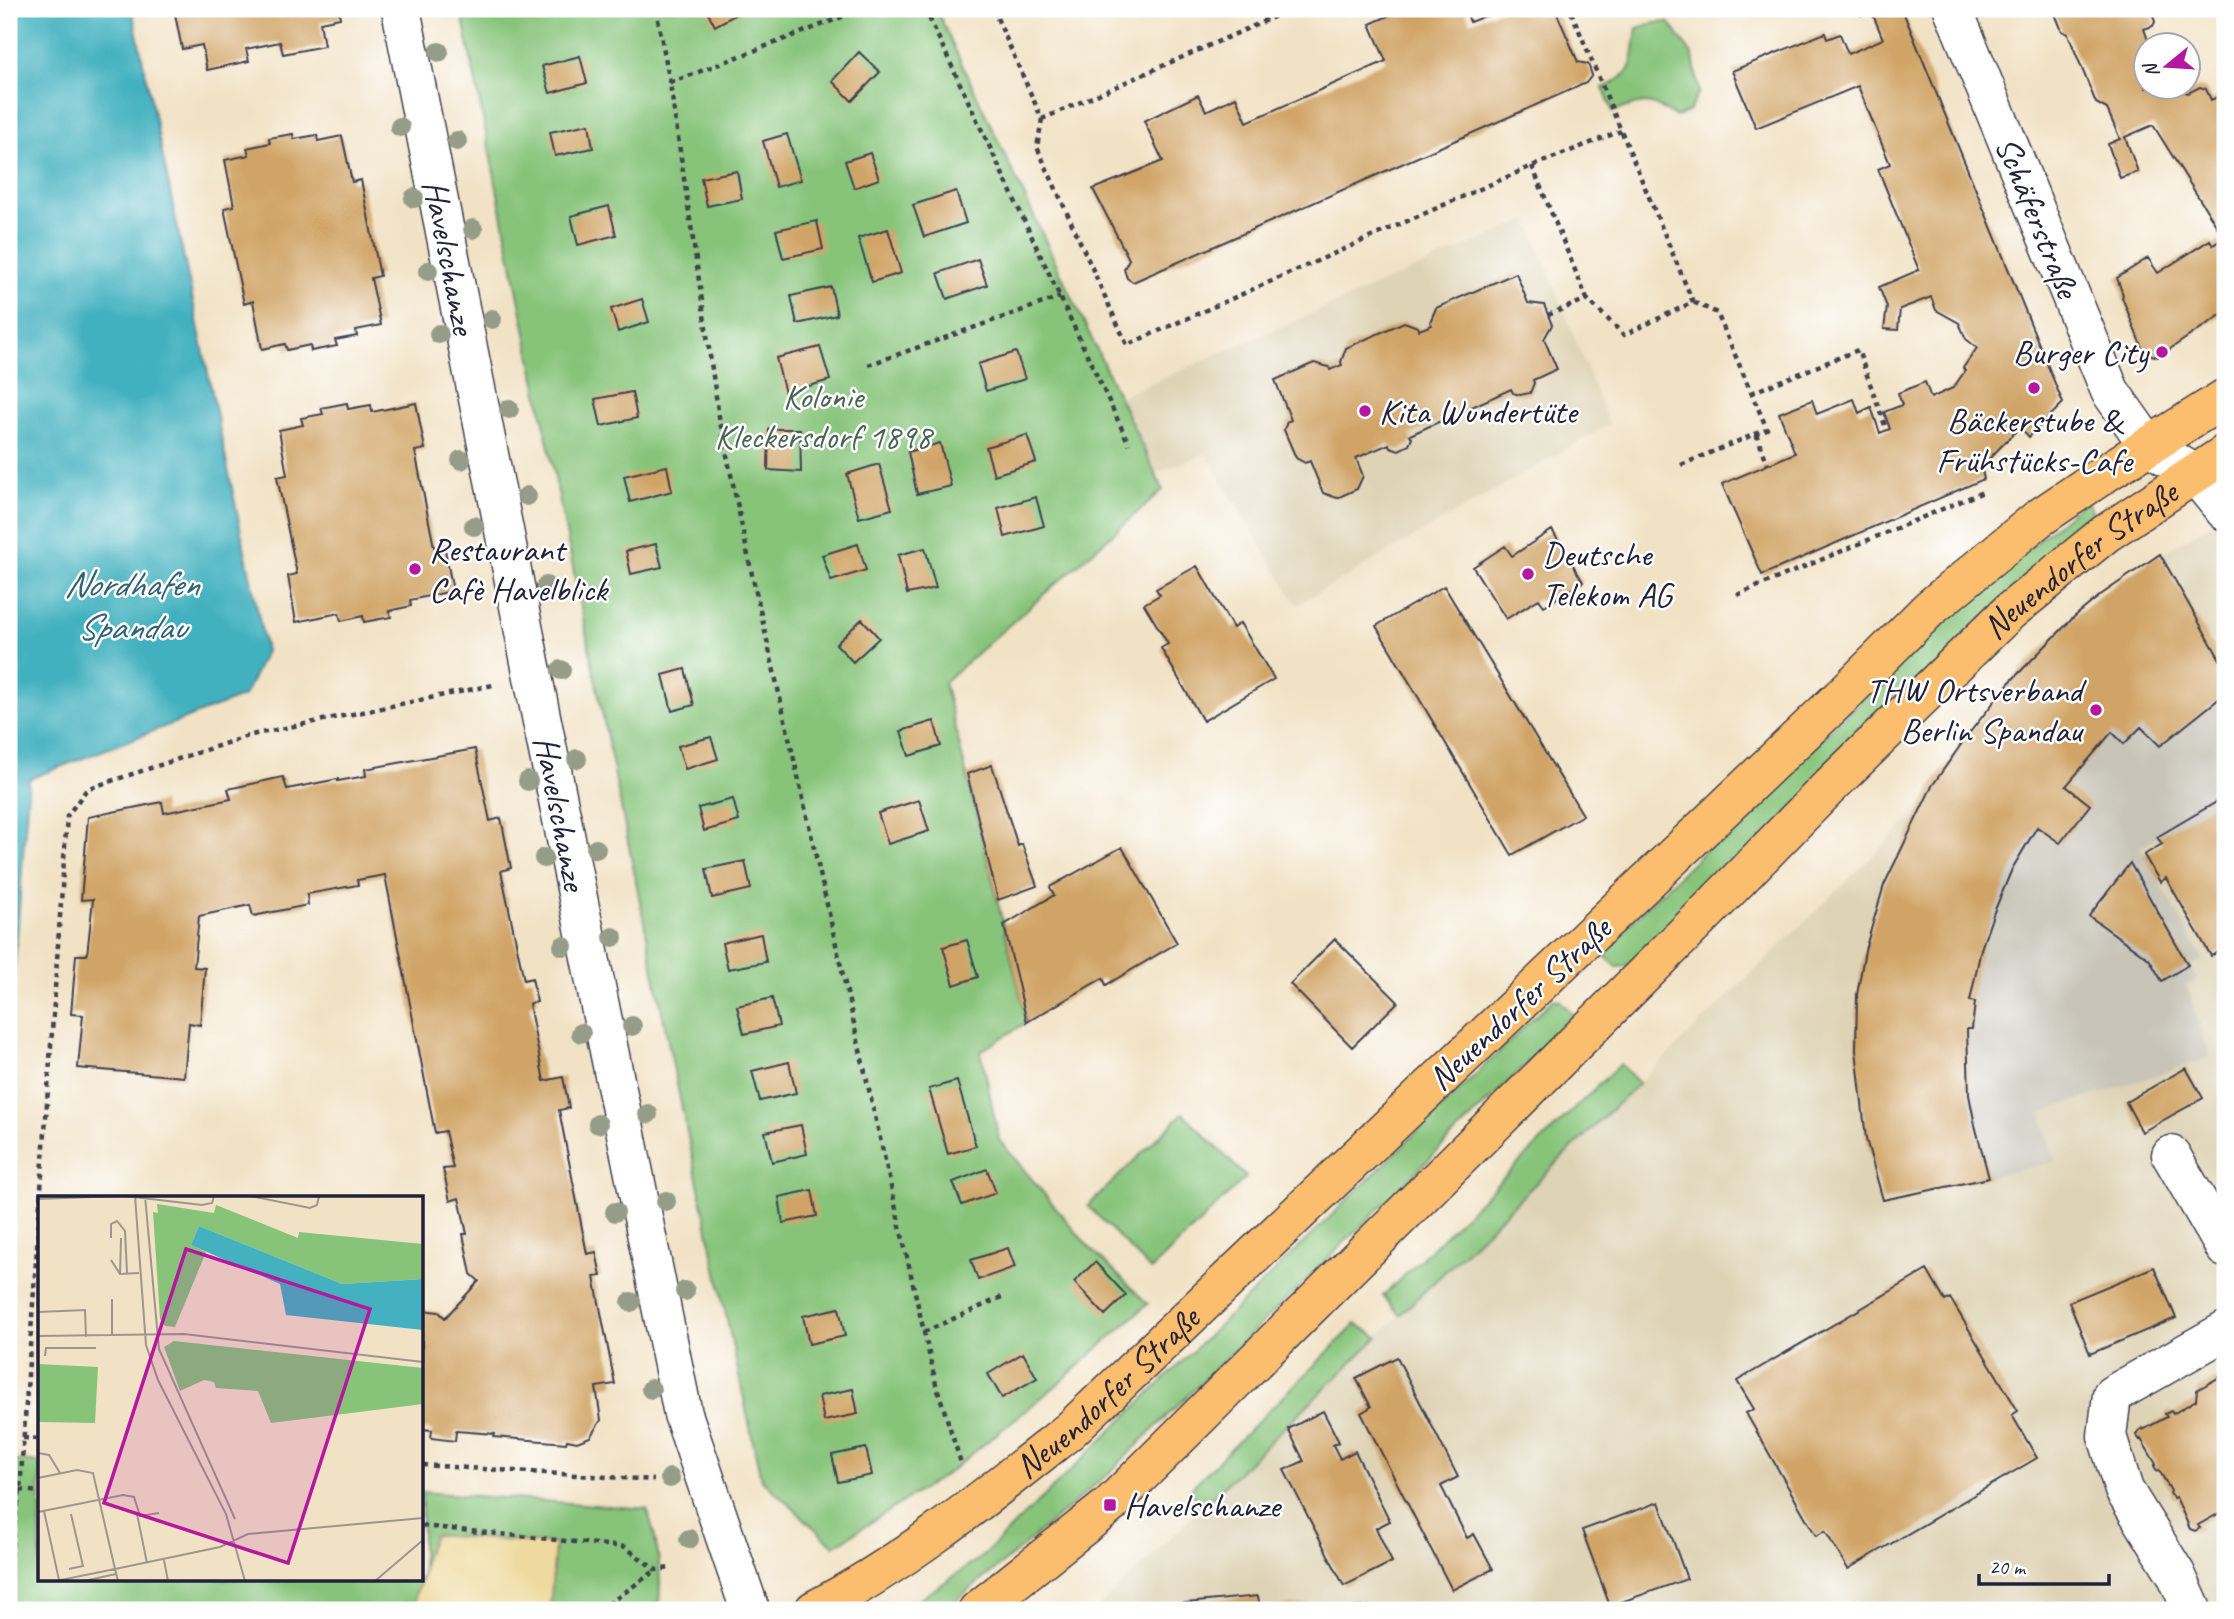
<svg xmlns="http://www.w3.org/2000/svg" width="2234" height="1619" viewBox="0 0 2234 1619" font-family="Caveat,sans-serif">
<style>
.built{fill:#ded3b5}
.industrial{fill:#c8c4b8}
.green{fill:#87c47a;stroke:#54735a;stroke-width:2}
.sand{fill:#eeda9e;stroke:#887e6c;stroke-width:2}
.water{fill:#43b1bf;stroke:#326a7d;stroke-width:2}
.building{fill:#d0a466}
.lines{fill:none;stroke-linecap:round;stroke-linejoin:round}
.minor-casing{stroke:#413f50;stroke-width:41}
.major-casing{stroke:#413f50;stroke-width:41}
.path{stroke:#413f50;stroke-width:4.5;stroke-dasharray:5 5;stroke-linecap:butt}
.minor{stroke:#fff;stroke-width:38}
.major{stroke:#fbbe6e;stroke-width:38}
.tree{fill:#959c87}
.poi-dot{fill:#b5179e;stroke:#fff;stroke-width:2.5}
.labels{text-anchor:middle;stroke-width:5;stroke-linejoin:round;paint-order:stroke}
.street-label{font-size:35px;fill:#22223b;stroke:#fff}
.poi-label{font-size:35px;fill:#22223b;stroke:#fff;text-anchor:start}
.park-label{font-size:35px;fill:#4a6354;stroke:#fff}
.water-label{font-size:37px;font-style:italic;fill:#316276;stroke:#fff}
.inset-road{fill:none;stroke:#9e958e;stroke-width:2}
.view{fill:#b5179e;fill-opacity:0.15;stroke:#b5179e;stroke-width:3.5}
.inset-edge{fill:none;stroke:#22223b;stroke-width:3.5}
</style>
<rect width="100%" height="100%" fill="#fff"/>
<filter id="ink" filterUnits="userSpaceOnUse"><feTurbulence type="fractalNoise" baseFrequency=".0143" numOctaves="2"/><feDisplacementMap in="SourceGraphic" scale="14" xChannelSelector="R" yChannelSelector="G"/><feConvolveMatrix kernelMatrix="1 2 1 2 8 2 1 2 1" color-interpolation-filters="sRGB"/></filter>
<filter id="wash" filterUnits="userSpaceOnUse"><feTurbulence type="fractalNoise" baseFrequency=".00686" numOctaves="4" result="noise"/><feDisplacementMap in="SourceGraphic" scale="28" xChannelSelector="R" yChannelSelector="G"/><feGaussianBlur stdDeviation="1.57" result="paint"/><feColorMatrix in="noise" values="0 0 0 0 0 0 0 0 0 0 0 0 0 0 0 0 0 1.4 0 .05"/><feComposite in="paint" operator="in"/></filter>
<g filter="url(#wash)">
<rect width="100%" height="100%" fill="#f1e2c5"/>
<path class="built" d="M1528,220l81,204 -312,181 -91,-151 -51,19 -36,-76z
M2225,515v1095h-1129l822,-798 14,-26 35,-50 42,-53 44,-48 49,-41 30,-22z"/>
<path class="industrial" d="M2160,554l65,114v129l-85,50 63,112 -12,6 6,16 -11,3 24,74 -169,54 14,50 -172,38 -17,-61 -10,-89 1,-55 8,-45 19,-65 48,-99 35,-50 42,-53 65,-66 28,-23z"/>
<path class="green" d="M461,9h475l227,481 -219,192 83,340 -46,29 18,89 88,105 61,59 -90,80 -107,87 -117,75 -73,-67 -88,-413z
M1103,9h54c-12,13 -42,13 -54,0z
M1669,22l24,34 6,36 -10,19 -13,6c-26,-18 -34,-17 -63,-5l-10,-24c35,-15 28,-26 34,-60l16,-5z
M2086,500l12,22 -472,444 -9,1 -11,-10 -3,-8c158,-152 313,-309 483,-449z
M1553,999l6,1 13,13 -1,7 -462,453 -102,87 -64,50h-39l79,-54z
M1620,1064l19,19 -239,232 -17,-19z
M1183,1113l63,64 -95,93 -63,-64z
M1356,1324l22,13 -178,172 -10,-20z
M9,1460l31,3v116h382v-87l225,17c11,32 16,69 11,101h-649z"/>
<path class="sand" d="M434,1535l121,9 -5,66h-133l-2,-15 7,-16 3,-23z"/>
<path class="water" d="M9,9h123l134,642 -22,45 -215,83 -20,257z"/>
<g id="blocks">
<path class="building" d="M174,9h165l1,9 -20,4 4,24 -41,8 -3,-12 -34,7 3,12 -42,9 -5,-25 -20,4z
M531,9h36v1l-34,8z
M706,9h40l-31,17z
M1404,9h61l5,13 33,-13h52l23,53 10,2 4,11 -6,8 -453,199 -6,-4 -3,-9 5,-10 -36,-70 70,-28 -19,-40 54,-26 8,16 30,-14 11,25 139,-61 -16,-37z
M1859,9h43l161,394 -34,34 -9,-10 -39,40 3,12 -222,96 -40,-91 73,-31 -16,-40 33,-13 5,14 37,-15 5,14 12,-6 9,26 10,-4 -6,-17 18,-7 -4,-12 27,-11 6,16 22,-10 12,-17 -2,-3 14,-20 -11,-9 -7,-16 -23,-13 -5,-13 -31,12 -2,21 -14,-1 3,-22 -8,-20 40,-17 -41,-101 12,-5 -32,-78 -102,42 -24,-57 93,-38 2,6 13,-5 8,20 35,-15 -12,-29 -10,5z
M2053,9h98l4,13 -2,4 -9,3 5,14 6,2 -9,1v42h28l14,5 12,-6 6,2 5,11 13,-6 1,2v216l-67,45 -14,-4 -22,-56 1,-2 -6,-17 31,-20 10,15 52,-33 3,5 11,-7 -71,-113 -28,12 13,35 -18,6 -12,-34 12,-5 -13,-30 -11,-6 -28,-69 -6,-3z
M859,52l21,20 -28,29 -20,-20z
M580,56l7,27 -37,10 -8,-27z
M589,124l4,24 -38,8 -5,-24z
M293,134l1,5 23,-4 1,6 24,-5 10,46 9,-2 19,96 -9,2 10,47 -25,5 1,6 -22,4 2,6 -26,5 -1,-6 -23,5 -2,-6 -23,5 -9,-48 -9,3 -20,-96 10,-2 -9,-46 24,-5 -2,-7 23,-5 -1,-5z
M787,134l14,46 -25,7 -13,-46z
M870,153l9,26 -25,9 -9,-27z
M737,171l5,28 -35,7 -6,-28z
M956,191l10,32 -42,14 -11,-32z
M609,206l7,29 -38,10 -7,-29z
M817,221l6,28 -40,9 -7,-28z
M888,229l13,44 -29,9 -14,-44z
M978,259l9,26 -40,14 -9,-26z
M1516,273l12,30 16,2 8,20 -8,14 13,30 -24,11 1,3 -4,10 -10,2 -7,-2 -2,-4 -101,46 2,3 -3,7 -10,5 -9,-3 -1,-3 -33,14 7,18 -6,13 -20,9 -14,-5 -13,-32 -5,2 -9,-5 -12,-28 3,-8 4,-2 -16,-40 39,-17 15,4 1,3 12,-5 -1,-3 5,-14 58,-26 14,5 1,3 13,-5 -2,-3 6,-14z
M831,287l6,28 -40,9 -6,-28z
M642,299l7,23 -31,10 -7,-23z
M820,347l10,33 -45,13 -9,-35z
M1016,352l9,27 -39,12 -8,-27z
M632,392l5,26 -36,8 -6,-27z
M347,403l1,6 23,-4 1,7 44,-9 9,46 -10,2 19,96 10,-2 9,46 -43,9 1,6 -22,5 2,6 -27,5 -1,-6 -22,5 -2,-8 -43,9 -8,-46 9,-2 -20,-97 10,-2 -8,-45 24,-5 -2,-7 22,-4 -2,-6z
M769,429h31l1,43 -33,-2z
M1027,435l9,27 -42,13 -8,-28z
M940,443l11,43 -34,8 -9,-42z
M879,464l13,45 -33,9 -12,-44z
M667,466l5,25 -42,11 -6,-26z
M1036,497l8,29 -39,11 -7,-29z
M1552,530l31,52 -39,24 -5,-7 -33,20 -33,-52 32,-21 7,10z
M656,544l6,23 -31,7 -5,-23z
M858,544l8,26 -35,11 -9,-26z
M925,548l11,40 -29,6 -9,-39z
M2160,554l65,114v26l-65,52 -19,-19 -17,17 -12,-12 -46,54 24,19 -30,38 -23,-16 -25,42 -18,43 -13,37 -11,52 5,1 -3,27h-5l2,66 6,30 14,53 -106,22 -17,-61 -10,-89 1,-55 8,-45 19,-65 48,-99 35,-50 42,-53 65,-66 28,-23z
M1197,566l36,62 7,-5 34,56 -71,42 -42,-73 7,-4 -24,-40 16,-9 -4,-6z
M1444,586l139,229 -71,40 -136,-229z
M862,619l17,19 -26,24 -17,-18z
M685,669l9,36 -22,6 -9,-36z
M934,721l7,25 -32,10 -8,-25z
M711,737l7,22 -33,10 -7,-23z
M475,749l15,72 11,-3 10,50 -10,3 23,109 8,-2 5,24 -8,2 15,77 19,-4 6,31 -10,2 28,144 9,-2 5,24 -7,1 21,107 -19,3 5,33 -11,17 -13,5 -10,-2 -1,3 -72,-6 1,-3 -39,-3 -1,10 -24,-3 1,-8 -10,-1v-119l17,2 6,6 34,-37 -8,-7 -8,-40h4l-8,-36 -9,3 -7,-32 10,-1 -8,-37 -10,2 -50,-258 -28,5 1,5 -51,9 1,11 -55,11 -3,-11 -51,11 -5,51 11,1 -5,57 -11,-2 -5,54 -106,-9 5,-53 -12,-1 5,-59h11l6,-56 -12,1 7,-83 74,-15 2,11 67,-14 -3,-10 55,-12 4,12 51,-10v2l28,-5 -1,-7z
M992,765l26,81 4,-2 15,42 -39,14 -31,-126z
M2225,797v151l-14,8 -45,-78 -6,4 -16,-27 18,-11 -5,-7z
M733,799l6,22 -35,10 -6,-23z
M919,800l10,31 -41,13 -10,-31z
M1122,847l55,96 -71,42 -3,-7 -76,44 -23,-97 50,-30 -4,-8z
M745,861l6,28 -39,9 -6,-29z
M2130,863l58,102 -26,16 -13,-22 -60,-43z
M761,934l5,28 -38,7 -6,-26z
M1335,939l63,63 -46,45 -62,-63z
M967,940l11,37 -24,8 -11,-38z
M772,998l7,28 -35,8 -7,-28z
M789,1062l7,31 -36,8 -8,-30z
M2186,1068l17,30 -61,34 -16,-30z
M957,1081l19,65 -28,8 -19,-65z
M801,1125l6,29 -35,8 -7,-30z
M987,1169l9,24 -34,12 -9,-23z
M812,1190l5,26 -34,7 -4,-26z
M1008,1248l7,19 -37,13 -7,-20z
M1095,1262l31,33 -21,20 -31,-33z
M2154,1267l22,51 -86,36 -21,-52z
M1927,1270l18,31 5,-3 68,113 -6,4 25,43 -189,111 -23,-38 -9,5 -70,-123 8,-4 -17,-28z
M839,1308l6,28 -36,8 -6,-28z
M1023,1353l14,25 -35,20 -14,-24z
M1397,1357l61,120 -17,9 26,52 7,-4 19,35 -41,21 -91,-177 10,-6 -15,-29z
M2225,1374v136l-27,15 2,3 -5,3 -5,-2 -14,-32 -3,1 -3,-5 1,-2 -12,-21 -2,1 -3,-5 2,-2 -15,-25 -1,1 -4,-5 6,-7 1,2 24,-13 -2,-3 6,-3 2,3 23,-14 1,-10z
M853,1389l5,25 -34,7 -5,-25z
M1323,1411l16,31 -6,3 7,14 15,-8 35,70 -14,7 16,34 -48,24 -60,-116 20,-9 -16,-32z
M866,1448l6,27 -34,7 -6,-27z
M1659,1502l28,77 -77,27 -28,-76z
M1258,1596l2,12 53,-5 1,7h-179v-2z
M1369,1606l1,4h-21v-2z"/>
</g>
</g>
<g filter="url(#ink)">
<use href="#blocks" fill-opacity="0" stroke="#413f50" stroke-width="2"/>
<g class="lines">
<defs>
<path id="minor" d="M401,9l132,668 150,737 67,196
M1953,9l157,382 38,54 47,29 30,37
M2171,1155l54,93
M2192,1610l-16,-36 -52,-84 -17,-54 5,-41 113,-64"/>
<g id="major">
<path id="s1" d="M814,1610c92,-48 174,-115 255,-179l771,-733 89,-89 110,-91 68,-46 118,-74"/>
<path id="s2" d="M978,1610l132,-105 594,-590 127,-130 178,-173 96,-78 120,-80"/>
</g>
</defs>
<use href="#minor" class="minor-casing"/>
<use href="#major" class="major-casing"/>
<path class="path" d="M656,9l14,74 49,334 32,153 173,762 12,52 25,79
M925,9l204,435
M993,9l49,110 250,-110
M1260,9l5,12
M670,83l193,-74
M1042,119l-5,28 90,198 405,-179 89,-35
M1532,166l55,133
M1548,315l39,-16 37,36 69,-33 -123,-293
M868,365l192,-68
M1751,393l107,-43 29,81
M1756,434l12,30
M1681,465l86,-36 -50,-116 -24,-11
M1737,595l246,-103
M924,1332l80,-36
M23,1438l17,1
M422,1465l232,15
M20,1490l20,2
M422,1526l203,21 31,23 14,-2
M9,1566l11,-76 47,-674 20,-27 164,-54 242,-50
M600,1610l56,-40"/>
<use href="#minor" class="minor"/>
<use href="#major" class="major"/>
</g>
<g class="tree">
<circle cx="439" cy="52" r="10"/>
<circle cx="400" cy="127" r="10"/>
<circle cx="457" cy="141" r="10"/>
<circle cx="414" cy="198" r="10"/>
<circle cx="473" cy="229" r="10"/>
<circle cx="428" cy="271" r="10"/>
<circle cx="492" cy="319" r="10"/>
<circle cx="439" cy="334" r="10"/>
<circle cx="509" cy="409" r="10"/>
<circle cx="461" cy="460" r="10"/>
<circle cx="527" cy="496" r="10"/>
<circle cx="474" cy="526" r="10"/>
<circle cx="546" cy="586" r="10"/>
<circle cx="561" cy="670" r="10"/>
<circle cx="577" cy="759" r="10"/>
<circle cx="528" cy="781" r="10"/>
<circle cx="596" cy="849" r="10"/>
<circle cx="544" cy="858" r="10"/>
<circle cx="613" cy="937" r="10"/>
<circle cx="563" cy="946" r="10"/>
<circle cx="632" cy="1026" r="10"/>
<circle cx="581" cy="1033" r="10"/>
<circle cx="648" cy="1114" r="10"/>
<circle cx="598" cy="1124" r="10"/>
<circle cx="666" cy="1201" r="10"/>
<circle cx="615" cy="1212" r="10"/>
<circle cx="685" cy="1291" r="10"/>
<circle cx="631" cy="1302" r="10"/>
<circle cx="651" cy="1389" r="10"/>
<circle cx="670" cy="1478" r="10"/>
<circle cx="689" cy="1539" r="10"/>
</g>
</g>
<g class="poi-dot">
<circle cx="2162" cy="352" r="7"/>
<circle cx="2034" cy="388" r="7"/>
<circle cx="1365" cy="411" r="7"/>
<circle cx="415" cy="569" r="7"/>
<circle cx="1528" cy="574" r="7"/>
<circle cx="2096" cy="710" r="7"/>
<rect x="1103" y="1498" width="14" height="14" rx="3.5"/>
</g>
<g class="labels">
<g class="street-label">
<text transform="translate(2038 217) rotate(68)" y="12">Schäferstraße</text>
<text transform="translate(450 257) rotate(79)" y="12">Havelschanze</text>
<text dy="12" stroke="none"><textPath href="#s2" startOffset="1524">Neuendorfer Straße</textPath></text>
<text transform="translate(561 813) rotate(79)" y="12">Havelschanze</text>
<text transform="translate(1519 1003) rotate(-43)" y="12">Neuendorfer Straße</text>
<text dy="12" stroke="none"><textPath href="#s1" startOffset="366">Neuendorfer Straße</textPath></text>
</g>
<g class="poi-label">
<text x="2148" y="364" text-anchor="end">Burger City</text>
<text x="1379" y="423">Kita Wundertüte</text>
<text x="2034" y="432" text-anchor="middle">Bäckerstube &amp;<tspan x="2034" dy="40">Frühstücks-Cafe</tspan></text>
<text x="429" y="561">Restaurant<tspan x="429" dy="40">Cafè Havelblick</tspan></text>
<text x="1542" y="566">Deutsche<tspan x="1542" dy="40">Telekom AG</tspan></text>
<text x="2082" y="702" text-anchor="end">THW Ortsverband<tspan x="2082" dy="40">Berlin Spandau</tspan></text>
<text x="1124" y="1517">Havelschanze</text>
</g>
<g class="park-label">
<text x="823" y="408">Kolonie<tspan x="823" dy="40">Kleckersdorf 1898</tspan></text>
</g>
<g class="water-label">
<text x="131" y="596">Nordhafen<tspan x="131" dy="43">Spandau</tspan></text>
</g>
</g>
<g transform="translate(38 1196)">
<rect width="385" height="385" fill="#f1e2c5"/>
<path d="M119,8l57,9 2,-8 82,33 1,-6 124,12v35l-81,5 -143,-58 -8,19 15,7 -31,75 -10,-1 -5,-7 -7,-107 5,1zM136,145l249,27v36l-152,19 -13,-32 -42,-3 -2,-6 -10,-2 -24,11 -16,-44zM0,168l60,3 -3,56 -57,-1z" fill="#87c47a"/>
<path d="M161,30l143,58 81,-5v51l-137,-15 -6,-31 -89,-39z" fill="#43b1bf"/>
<path class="inset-road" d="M87,0l77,9 10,-2 2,-7M97,0l11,149 12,35 68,134 19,67M107,0l14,153 76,170M212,0l60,12 7,-3 2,-9M0,3l82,-3M73,42v-14l6,-3 8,10 2,42M73,64l9,14 19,-1M82,78l1,-36M0,116l47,-2 1,27M74,139v-36M0,140l146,-2 239,28M7,160l1,-8h50M0,257l11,2 11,18M0,282l39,-8 16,3 22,96 -59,12M6,315l15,69M0,316l85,-17 11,2 6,19 19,-3M99,318l10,49M126,364l4,21M31,373l14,-3 -12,-52M46,385l32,-7M80,385l-3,-12 105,-22 28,-13 175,-16M337,385l48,-41"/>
<path class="view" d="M148,53l184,60 -82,254 -184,-60z"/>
<rect width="385" height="385" class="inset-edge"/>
</g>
<rect width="2234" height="1619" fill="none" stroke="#fff" stroke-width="35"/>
<g transform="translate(2167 66) rotate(252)"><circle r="33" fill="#ffffff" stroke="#a7a7b1" stroke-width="2"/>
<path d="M0-5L12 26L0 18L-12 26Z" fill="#b5179e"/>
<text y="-10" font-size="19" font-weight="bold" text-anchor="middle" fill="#22223b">N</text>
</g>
<path d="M1979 1574v10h130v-10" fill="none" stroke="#22223b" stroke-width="3.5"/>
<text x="1989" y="1574" font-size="21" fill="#22223b" stroke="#ffffff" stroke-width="5" paint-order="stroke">20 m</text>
</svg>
